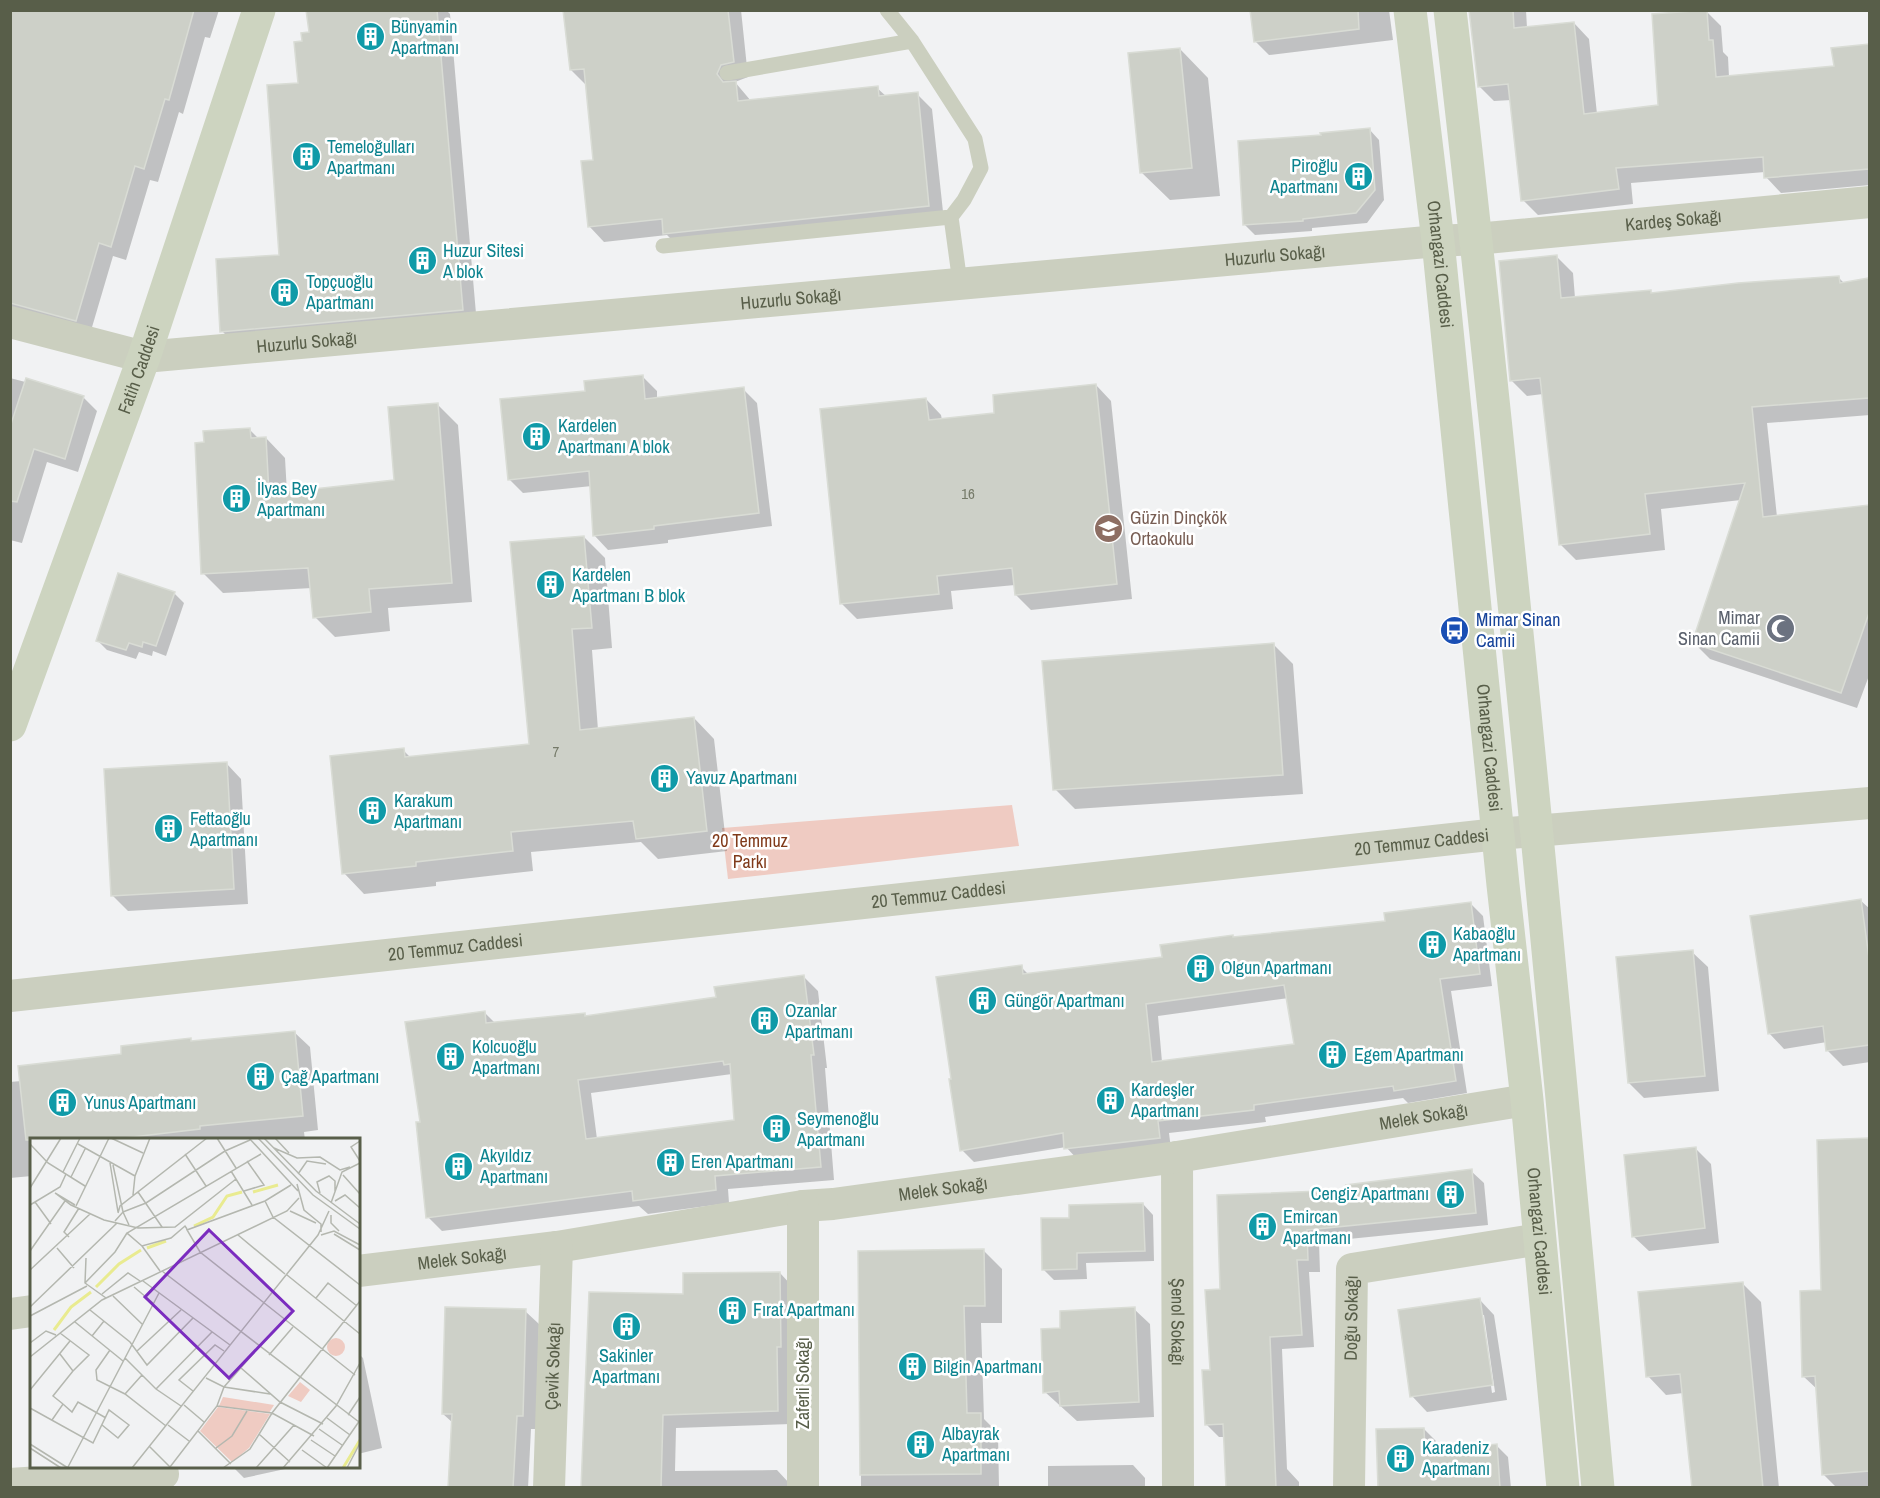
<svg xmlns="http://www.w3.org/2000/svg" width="1880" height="1498" viewBox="0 0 1880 1498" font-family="'Archivo Narrow',sans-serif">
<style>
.green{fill:#efcbc2}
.shadow{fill:#0003;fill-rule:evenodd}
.building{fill:#cdd0c8;stroke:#d9dcd5;stroke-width:1.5;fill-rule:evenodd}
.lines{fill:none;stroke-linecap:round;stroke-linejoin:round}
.service{stroke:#cbcfbf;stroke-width:15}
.minor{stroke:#cbcfbf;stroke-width:32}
.secondary{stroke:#cdd4c0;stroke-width:33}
.labels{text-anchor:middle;stroke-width:5;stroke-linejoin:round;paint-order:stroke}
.number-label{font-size:15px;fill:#757a69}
.culture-label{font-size:18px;fill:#0d838f;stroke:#fff;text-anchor:start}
.street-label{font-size:18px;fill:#585e49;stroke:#fff}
.education-label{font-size:18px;fill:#785e54;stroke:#fff;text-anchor:start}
.worship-label{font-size:18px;fill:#5b616d;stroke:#fff;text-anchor:end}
.transit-label{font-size:18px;fill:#164399;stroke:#fff;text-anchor:start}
.park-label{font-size:18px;fill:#803a1a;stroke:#fff}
.inset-river{fill:none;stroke:#e9eb90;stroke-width:3}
.inset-road{fill:none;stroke:#b4b7af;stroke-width:1.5}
.view{fill:#7b2cbf;fill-opacity:0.15;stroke:#7b2cbf;stroke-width:3}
.inset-edge{fill:none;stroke:#585e49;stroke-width:3}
</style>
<rect width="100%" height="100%" fill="#f1f2f3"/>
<path class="green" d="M1012,805l7,41 -291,33 -6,-51z"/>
<path class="shadow" d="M10,10h209l-9,28 -5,-1 -22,77 -4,-2 -21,70 -8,-2 -24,80 -13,-4 -23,78 -80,-22z
M321,10h125l4,4 27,311 -240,21 -15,-15 59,-75 22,-213 7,-9z
M565,10h176l7,67 -13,5 16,19 126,-13 10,9 30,-3 15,15 12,112 -264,27 -13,-13 -63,7 -15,-16 6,-65 -8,-75 -16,-16z
M1252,10h137l4,30 -124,15 -14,-14z
M1470,10h56l1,18 47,-5 15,16 8,75 63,-8 46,-95 15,15 2,26 5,5 1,20 106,-9 -2,-19 37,-4v140l-89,8 -15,-16 -1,-5 -134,11 2,21 -95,11 -15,-15 -11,-100 -18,1 -15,-15z
M1180,49l28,29 12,118 -50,4 -29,-28z
M1369,129l10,11 5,60 -17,23 -55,5v3l-57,4 -10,-10 77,-88z
M1557,257l16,16 2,25 75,-6 3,2 186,-16 5,5 26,-3v135l-103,8 10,94 93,-10v166l-13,35 -147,-49 -16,-16 47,-143 -80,9 4,41 -89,10 -16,-16 -17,-150 -16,2 -16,-16z
M643,377l14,14v8l86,-10 14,14 15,123 -104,14v3l-60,7 -14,-15 -2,-49 -69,7 -14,-14 77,-87z
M10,378l73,19 14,14 -19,61 -31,-10 -25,81 -12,-3z
M1096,385l15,16 21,198 -101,11 -15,-15 -1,-10 -64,6 2,18 -96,10 -16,-16 85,-204 15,16 1,5 54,-6z
M438,405l20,20 14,177 -84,6 2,23 -55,6 -20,-20 -3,-29 -89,5 -20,-20 3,-130 44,-13 9,9 7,-1 19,20 2,35 109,-11z
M584,537l21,21 7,90 -20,2 6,80 96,-12 20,21 13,112 -69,8 -17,-17 -110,10 2,19 -97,11v4l-72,8 -20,-21 59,-123 8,8 119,-13z
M174,593l10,10 -18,53 -13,-5 -1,5 -13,-4 -3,7 -29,-9 -10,-10z
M1273,644l20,20 10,130 -228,15 -20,-20z
M226,763l15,16 7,125 -120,7 -16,-16z
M1860,900l10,9v153l-27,4 -15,-15 -1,-9 -43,7 -15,-16z
M1471,904l12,12 9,70 -41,5 16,102 -59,10 -5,-5 -138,19 1,5 -97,11 2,16 -93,11 -12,-13 -92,15 -12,-12 59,-183 8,8 134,-17 71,-20 152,-15zM1289,998l6,47 -133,17 -4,-46z
M1692,952l16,15 11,124 -75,7 -15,-15z
M804,977l14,14 9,77h-2l9,112 -106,9 1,14 -81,11 -9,-8 -197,25 -14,-14 -7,-94 63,-111 12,12 89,-10 2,3 130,-19zM732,1074l4,47 -139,18 -6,-46z
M294,1032l16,15 8,83 -14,2 1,8h-273v36l-22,2v-96l11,-1 170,-41 2,2z
M1870,1140v348h-33l-14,-14 -5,-84 -15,-14 20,-84 -4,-151z
M1695,1148l16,16 8,79 -70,8 -16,-15z
M1471,1171l13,12 4,42 -169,17 1,30h-11l5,75 -32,2 5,120 12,13v6h-72l-2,-51h-6l-12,-12 15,-134 126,-100z
M1143,1204l10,11 1,46 -68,2 1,16 -33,1 -10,-10 27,-51z
M984,1251l18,18v54h-21l3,96 14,14 1,55h-138l-1,-236z
M780,1273l13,14 -2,137 -115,4 -1,43 102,-1 13,14v4h-208l103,-193z
M1742,1283l19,19 18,186h-86l-10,-95 -17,2 -18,-19z
M1479,1299l15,16 13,85 -80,12 -15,-16zM1481,1315h3l11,77 -3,1z
M1134,1309l16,15 4,93 -77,4 -32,-29 17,-63z
M525,1311l14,13 -3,105h-5l-3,59h-79l4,-65 -10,-9z
M358,1353l5,5 19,90 -24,6z
M1424,1429l12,12v11l60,-7 12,12 3,31h-132z
M1133,1465l12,13v10h-97v-22z
M232,1466h67l-55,12z"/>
<path class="building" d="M10,10h184l-25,90 -4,-1 -21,70 -9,-3 -24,81 -12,-4 -23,78 -66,-18z
M306,10h131l26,300 -243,22 -4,-73 63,-4 -12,-170 31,-2 -4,-41 8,-1 -1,-8 8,-1z
M563,10h165l6,52 -13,3 -4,9 6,8 13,-1 2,20 140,-15 1,10 39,-4 11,114 -266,28 -1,-15 -74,8 -7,-66 12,-1 -9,-91 -14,1z
M1250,10h108l1,19 -105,13z
M1469,10h44l1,18 60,-6 10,92 74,-9 -6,-91 55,-4 2,30h4l3,37 118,-11 -3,-18 38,-4v125l-105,9 -1,-21 -147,11 3,21 -98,12 -13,-117 -30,3z
M1180,48l12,120 -52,5 -12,-120z
M1370,128l5,62 -19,23 -53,6v2l-60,4 -5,-84 83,-6 -1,-2z
M1557,255l4,43 90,-8v3l87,-10 101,-7 1,7 29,-5v120l-117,9 11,110 106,-12v108l-28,80 -149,-50 53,-160 -100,11 5,40 -91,11 -19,-167 -30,3 -11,-120z
M643,375l2,24 99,-12 15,126 -105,13v3l-61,7 -4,-65 -81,9 -8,-81 85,-8 -1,-10z
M26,378l58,18 -19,63 -31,-10 -17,53 -7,-1v-74z
M1096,384l21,200 -102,11 -3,-27 -75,8 2,18 -99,10 -20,-195 106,-11 3,22 65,-7 -1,-18z
M438,403l14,180 -83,6 2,23 -58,6 -5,-50 -107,6 -6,-131 9,-1 -1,-11 47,-3 1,10 15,-1 3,57 125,-14 -6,-73z
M584,536l8,92 -20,1 8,101 114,-13 13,114 -71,8 -3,-18 -122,11 2,19 -97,11v4l-74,8 -12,-118 74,-8 1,9 124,-13 -19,-202z
M118,573l57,19 -19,54 -13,-4 -1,5 -13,-4 -3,7 -30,-9z
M1274,643l9,132 -230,15 -11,-129z
M227,762l7,127 -123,7 -7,-127z
M1861,899l8,59v87l-43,6 -3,-25 -55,8 -18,-118z
M1471,902l9,72 -40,5 16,102 -62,10 -1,-5 -139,19v5l-96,11 2,17 -96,11 -1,-16 -103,18 -11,-72h2l-15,-102 86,-12 1,9 139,-17 -2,-12 73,-10v2l152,-16 -1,-8zM1284,985l10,59 -142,18 -6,-58z
M1693,950l12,126 -77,7 -12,-126z
M804,975l10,80h-3l10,112 -106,9 1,14 -83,11 -1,-10 -206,27 -10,-96h4l-15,-100 80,-11 1,12 99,-10v3l131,-19 -2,-10zM723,1061l1,4 6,-1 4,56 -148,19 -8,-59z
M295,1031l8,85 -103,10v3l-93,11h-81l-8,-74 103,-12v-8l70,-8v3z
M1869,1138v333l-47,4 -7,-99 -13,1 -2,-86 21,-1 -4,-150z
M1696,1147l9,81 -73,9 -8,-82z
M1472,1169l4,44 -169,17 1,30h-11l5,75 -32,2 6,151h-50l-3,-64 -18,1 -3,-55h8l-5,-80 15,-1 -3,-94 130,-5 -1,-5z
M1143,1203l2,48 -68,2v16l-35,1 -1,-52h28v-13z
M984,1249l1,57h-21l3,107h14v61l-121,1 -2,-224z
M780,1272l1,75h-4l1,64 -115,4 -2,73h-80l8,-196 94,2v-21z
M1743,1282l20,206h-71l-12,-114 -34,3 -8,-85z
M1480,1298l13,87 -83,12 -12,-87z
M445,1307l81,2 -3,107h-6l-4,72h-65l4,-74h-10z
M1135,1307l4,95 -79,4 -1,-15 -16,2 -2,-64 19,-1v-17z
M1424,1428l1,24 72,-8 3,44h-122l-2,-59z"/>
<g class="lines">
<path class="service" d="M727,73l185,-32
M951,217l9,66
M663,246l288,-29 13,-17 17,-32 -6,-29 -63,-98 -25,-31"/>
<g class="minor">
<path id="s1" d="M10,322l134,35 1294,-116 38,-2 394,-37"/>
<path id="s2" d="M10,996l1488,-162 372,-31"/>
<path id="s3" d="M1177,1157l1,331"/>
<path id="s4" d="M358,1271l199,-24 246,-41 30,-2 344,-47 350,-57"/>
<path d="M10,1314l22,-3"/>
<path d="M10,1484l153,-10"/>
<path id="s5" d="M549,1488l8,-241"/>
<path d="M803,1488v-282"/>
<path id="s6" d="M1349,1488l3,-219 188,-30"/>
</g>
<g class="secondary">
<path id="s7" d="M1410,10l28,231 65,644 24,215 36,388"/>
<path d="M1450,10c57,492 103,985 148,1478"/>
<path id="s8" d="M10,725l134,-368 115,-347"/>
</g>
</g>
<defs>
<symbol id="building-disc" viewBox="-11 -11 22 22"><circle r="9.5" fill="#0f9aa8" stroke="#fff"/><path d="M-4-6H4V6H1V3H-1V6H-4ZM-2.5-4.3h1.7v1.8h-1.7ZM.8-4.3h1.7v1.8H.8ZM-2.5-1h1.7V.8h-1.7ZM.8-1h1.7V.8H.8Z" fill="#fff"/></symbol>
<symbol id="school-disc" viewBox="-11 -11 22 22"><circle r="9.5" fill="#8d6e63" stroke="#fff"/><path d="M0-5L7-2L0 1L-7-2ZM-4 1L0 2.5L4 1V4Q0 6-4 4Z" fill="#fff"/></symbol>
<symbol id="mosque-disc" viewBox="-11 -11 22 22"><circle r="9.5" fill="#6b7280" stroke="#fff"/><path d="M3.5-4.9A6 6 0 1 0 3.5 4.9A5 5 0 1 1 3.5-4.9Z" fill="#fff"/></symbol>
<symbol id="bus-disc" viewBox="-11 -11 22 22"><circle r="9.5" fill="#1a4fb4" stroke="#fff"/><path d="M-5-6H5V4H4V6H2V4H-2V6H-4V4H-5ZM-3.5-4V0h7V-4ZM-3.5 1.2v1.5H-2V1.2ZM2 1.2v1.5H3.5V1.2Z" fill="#fff"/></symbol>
</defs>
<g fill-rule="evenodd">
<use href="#building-disc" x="354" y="20" width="33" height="33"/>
<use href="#building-disc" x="290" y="140" width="33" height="33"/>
<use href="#building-disc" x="1342" y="160" width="33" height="33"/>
<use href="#building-disc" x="406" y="244" width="33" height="33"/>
<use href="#building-disc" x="268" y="276" width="33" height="33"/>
<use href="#building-disc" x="520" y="420" width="33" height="33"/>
<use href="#building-disc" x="220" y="482" width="33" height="33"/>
<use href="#school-disc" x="1092" y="512" width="33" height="33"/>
<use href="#building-disc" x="534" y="568" width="33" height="33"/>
<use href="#mosque-disc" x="1764" y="612" width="33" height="33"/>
<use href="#bus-disc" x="1438" y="614" width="33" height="33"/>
<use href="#building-disc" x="648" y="762" width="33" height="33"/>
<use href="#building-disc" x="356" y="794" width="33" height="33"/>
<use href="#building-disc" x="152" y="812" width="33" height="33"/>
<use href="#building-disc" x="1416" y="928" width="33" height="33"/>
<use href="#building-disc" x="1184" y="952" width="33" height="33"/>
<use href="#building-disc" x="966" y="984" width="33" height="33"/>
<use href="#building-disc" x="748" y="1004" width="33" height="33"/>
<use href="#building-disc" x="1316" y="1038" width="33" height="33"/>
<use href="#building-disc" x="434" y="1040" width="33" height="33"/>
<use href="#building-disc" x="244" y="1060" width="33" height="33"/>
<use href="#building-disc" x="1094" y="1084" width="33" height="33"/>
<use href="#building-disc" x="46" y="1086" width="33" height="33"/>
<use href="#building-disc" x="760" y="1112" width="33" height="33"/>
<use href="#building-disc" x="654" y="1146" width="33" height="33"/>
<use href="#building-disc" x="442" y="1150" width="33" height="33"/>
<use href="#building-disc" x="1434" y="1178" width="33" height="33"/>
<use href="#building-disc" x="1246" y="1210" width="33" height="33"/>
<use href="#building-disc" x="716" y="1294" width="33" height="33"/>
<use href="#building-disc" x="610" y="1310" width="33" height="33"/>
<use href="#building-disc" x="896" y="1350" width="33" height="33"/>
<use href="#building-disc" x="904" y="1428" width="33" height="33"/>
<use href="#building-disc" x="1384" y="1442" width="33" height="33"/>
</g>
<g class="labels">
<g class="number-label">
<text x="968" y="499">16</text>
<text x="556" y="757">7</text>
</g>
<g class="culture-label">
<text x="391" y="33">Bünyamin<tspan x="391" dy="21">Apartmanı</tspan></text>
<text x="327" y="153">Temeloğulları<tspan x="327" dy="21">Apartmanı</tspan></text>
<text x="1338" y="172" text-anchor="end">Piroğlu<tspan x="1338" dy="21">Apartmanı</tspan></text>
<text x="443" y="257">Huzur Sitesi<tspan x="443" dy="21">A blok</tspan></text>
<text x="306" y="288">Topçuoğlu<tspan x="306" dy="21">Apartmanı</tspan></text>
<text x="558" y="432">Kardelen<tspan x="558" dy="21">Apartmanı A blok</tspan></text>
<text x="257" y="495">İlyas Bey<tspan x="257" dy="21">Apartmanı</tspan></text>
<text x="572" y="581">Kardelen<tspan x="572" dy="21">Apartmanı B blok</tspan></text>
<text x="686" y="784">Yavuz Apartmanı</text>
<text x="394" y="807">Karakum<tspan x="394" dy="21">Apartmanı</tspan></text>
<text x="190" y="825">Fettaoğlu<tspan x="190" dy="21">Apartmanı</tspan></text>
<text x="1453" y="940">Kabaoğlu<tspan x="1453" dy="21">Apartmanı</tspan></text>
<text x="1221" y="974">Olgun Apartmanı</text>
<text x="1004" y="1007">Güngör Apartmanı</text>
<text x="785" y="1017">Ozanlar<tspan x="785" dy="21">Apartmanı</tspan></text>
<text x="472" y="1053">Kolcuoğlu<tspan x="472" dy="21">Apartmanı</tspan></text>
<text x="1354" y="1061">Egem Apartmanı</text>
<text x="281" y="1083">Çağ Apartmanı</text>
<text x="1131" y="1096">Kardeşler<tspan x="1131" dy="21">Apartmanı</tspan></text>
<text x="84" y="1109">Yunus Apartmanı</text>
<text x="797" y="1125">Seymenoğlu<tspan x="797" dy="21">Apartmanı</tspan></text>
<text x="480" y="1162">Akyıldız<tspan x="480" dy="21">Apartmanı</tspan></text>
<text x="691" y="1168">Eren Apartmanı</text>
<text x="1429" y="1200" text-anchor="end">Cengiz Apartmanı</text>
<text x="1283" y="1223">Emircan<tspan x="1283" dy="21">Apartmanı</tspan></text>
<text x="753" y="1316">Fırat Apartmanı</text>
<text x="626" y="1362" text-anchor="middle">Sakinler<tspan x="626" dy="21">Apartmanı</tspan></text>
<text x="933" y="1373">Bilgin Apartmanı</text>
<text x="942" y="1440">Albayrak<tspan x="942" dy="21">Apartmanı</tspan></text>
<text x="1422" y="1454">Karadeniz<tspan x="1422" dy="21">Apartmanı</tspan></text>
</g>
<g class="street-label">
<text dy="6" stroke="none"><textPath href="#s1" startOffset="1674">Kardeş Sokağı</textPath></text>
<text dy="6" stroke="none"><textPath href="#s1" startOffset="1274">Huzurlu Sokağı</textPath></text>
<text dy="6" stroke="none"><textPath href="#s7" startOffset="256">Orhangazi Caddesi</textPath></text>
<text dy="6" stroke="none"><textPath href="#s1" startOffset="788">Huzurlu Sokağı</textPath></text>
<text dy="6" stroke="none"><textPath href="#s1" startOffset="302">Huzurlu Sokağı</textPath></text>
<text dy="6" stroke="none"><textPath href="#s8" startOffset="378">Fatih Caddesi</textPath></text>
<text dy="6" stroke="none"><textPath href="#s7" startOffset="742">Orhangazi Caddesi</textPath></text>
<text dy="6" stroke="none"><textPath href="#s2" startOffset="1420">20 Temmuz Caddesi</textPath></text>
<text dy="6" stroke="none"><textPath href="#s2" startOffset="934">20 Temmuz Caddesi</textPath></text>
<text dy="6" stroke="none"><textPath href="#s2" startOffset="448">20 Temmuz Caddesi</textPath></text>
<text dy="6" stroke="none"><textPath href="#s4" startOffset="1077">Melek Sokağı</textPath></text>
<text dy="6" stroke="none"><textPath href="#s4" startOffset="591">Melek Sokağı</textPath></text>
<text dy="6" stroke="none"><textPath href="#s7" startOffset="1228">Orhangazi Caddesi</textPath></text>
<text dy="6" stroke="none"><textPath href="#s4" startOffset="105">Melek Sokağı</textPath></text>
<text dy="6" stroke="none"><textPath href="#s6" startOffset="170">Doğu Sokağı</textPath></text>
<text dy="6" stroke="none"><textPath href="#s3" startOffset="165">Şenol Sokağı</textPath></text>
<text dy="6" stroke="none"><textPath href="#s5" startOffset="122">Çevik Sokağı</textPath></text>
<text transform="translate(803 1383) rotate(-90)" y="6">Zaferli Sokağı</text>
</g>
<g class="education-label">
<text x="1130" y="524">Güzin Dinçkök<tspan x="1130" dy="21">Ortaokulu</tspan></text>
</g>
<g class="worship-label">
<text x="1760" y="624">Mimar<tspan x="1760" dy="21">Sinan Camii</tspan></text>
</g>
<g class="transit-label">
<text x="1476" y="626">Mimar Sinan<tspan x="1476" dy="21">Cami̇i</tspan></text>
</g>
<g class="park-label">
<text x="750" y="847">20 Temmuz<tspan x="750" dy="21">Parkı</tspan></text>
</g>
</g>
<g transform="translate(30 1138)">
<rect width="330" height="330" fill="#f1f2f3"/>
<path d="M297 209a9 9 0 1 1 18 0a9 9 0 1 1-18 0ZM270,244l10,8 -9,12 -13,-6zM193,259l51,8 -5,8 -50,-7zM188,269l52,7 -21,34 -17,14 -32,-31z" fill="#efcbc2"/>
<path class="inset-river" d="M223,54l25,-7M164,88l19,-9 14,-21 15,-4M117,110l19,-7M66,149l23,-23 22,-14M24,192l17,-23 20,-15M313,330l17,-28"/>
<path class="inset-road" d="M81,0l32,15M187,0l19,30M219,0l49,53M228,0l55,57 47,34M234,0l52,53 44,33M245,0l14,15M330,3l-9,6 9,14M0,6l18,19 37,23M48,6l57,32M244,10l23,10 23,-1 20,13 10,-3M155,16l21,32M80,25l8,49M83,27l10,47 23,-9 79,-52 25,-11M201,33l21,34M33,34l17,-34M268,36l9,-13 19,3M313,37l17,19M41,39l14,-28M267,46l7,26 17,14v8M261,47l-26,16 -78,29 13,22 155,123M0,50l31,-50M214,53l20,-6 -17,-24M108,54l24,35M25,55l16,12 33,15 34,8 37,-1 61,-48M25,55l20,12M290,55l-3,-11 12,-6 6,5v11M103,57l2,-19 15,-38M235,63l8,16 87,68M305,63l10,-6 15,13M5,64l16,22M301,65l11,-31 18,-9M0,67l30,-18 6,-13M46,68l33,-68M260,73l26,12M88,75l2,-7 87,-68M301,77v8l8,8M85,83l8,-9 6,13M157,91l-2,-3 -14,12 -29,8 -15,-13 134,-79M304,96l26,16M208,97l47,39M291,97l13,-4 26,14M39,99l-5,-5 15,-24M112,108l18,25M27,110l17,20M0,113l35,-50M56,120l-1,25 21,15M0,132l60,-56M132,133l197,151M257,137l73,59M113,143l87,64M55,145l30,-31 12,-19M104,149l19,16M72,156l26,-21 12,8M83,158l29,28M286,160l12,-15 29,23M0,169l87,-84M60,172l40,32 17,23 46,-47M0,178l57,-30M45,184l48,39M30,195l25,19M62,198l12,-15M0,205l16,-12 10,4M80,212l-14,20 1,10 28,14 41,32M107,213l44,-41M30,216l13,17 -20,25 10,8M239,217l24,-28M0,219l72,-57 185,-89 12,-13M95,220l31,31 25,17M211,230l39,34 43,22M43,233l16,-16 -4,-3M176,240l18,9 46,7M126,251l56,-57M0,252l40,-49M163,253l-14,-11 36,-35 9,6M95,256l17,-19M154,267l20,17M187,268l55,7 42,23M0,270l63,35 16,-33 20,15 -11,13 -16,-13M318,277l12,-18M297,280l23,17M22,282l11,-16 9,8 6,-10 28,16M138,287l21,16M289,291l23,16M168,293l33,33M229,296l31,28M281,302l24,16M0,306l38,24M119,308l22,22M0,310l31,20M186,310l16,-12 15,-25M272,312l25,18M38,329l91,-174M140,329l47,-61 7,-19 35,-40M102,330l186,-233 11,-24M193,330l27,-19 22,-36 88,-112M226,330l38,-43M253,330l53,-62 24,-43M297,330l33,-48M317,330l13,-25"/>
<path class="view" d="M179,92l84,81 -64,67 -84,-81z"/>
<rect width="330" height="330" class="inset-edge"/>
</g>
<rect width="1880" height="1498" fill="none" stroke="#585e49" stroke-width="24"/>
</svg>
